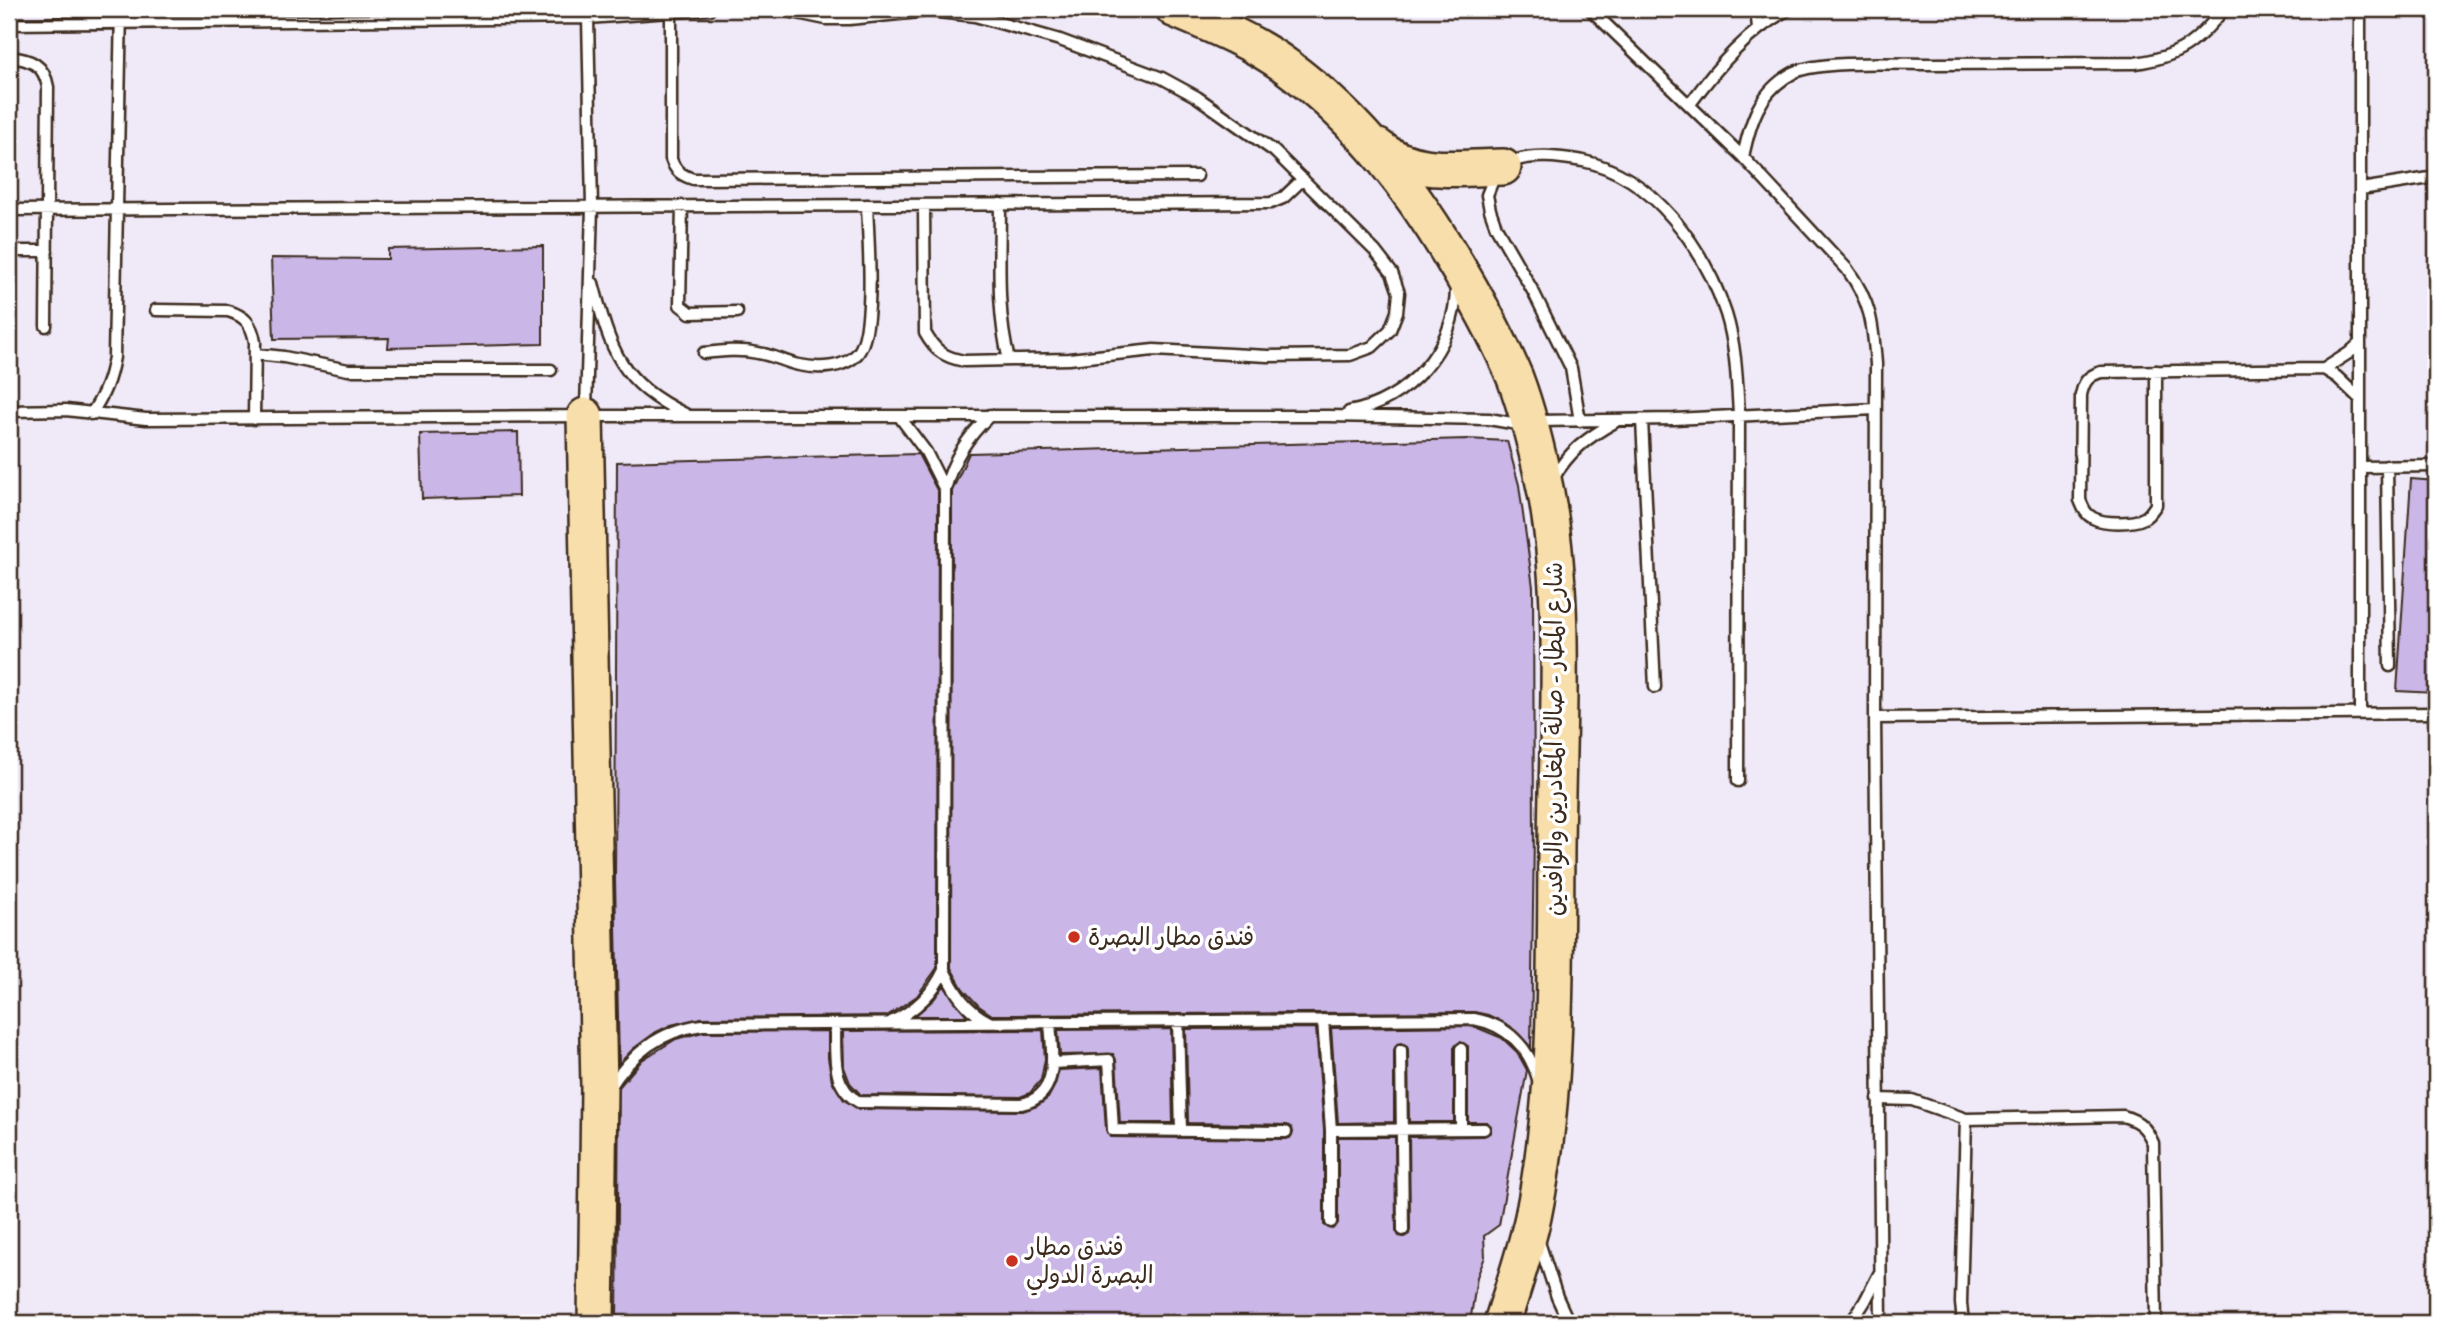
<svg xmlns="http://www.w3.org/2000/svg" width="2445" height="1332" viewBox="0 0 2445 1332" font-family="'Gochi Hand','Playpen Sans Arabic',sans-serif">
<style>
.built{fill:#efe9f8}
.building{fill:#cab6e7;stroke:#3b2a1e;stroke-width:2}
.lines{fill:none;stroke-linecap:round;stroke-linejoin:round}
.lane-casing{stroke:#3b2a1e;stroke-width:15}
.highway-casing{stroke:#3b2a1e;stroke-width:40}
.lane{stroke:#fff;stroke-width:10}
.highway{stroke:#f8deab;stroke-width:35}
.poi-dot{fill:#c8321e;stroke:#fff;stroke-width:2.5}
.labels{text-anchor:middle;stroke-width:7;stroke-linejoin:round;paint-order:stroke}
.street-label{font-size:24px;fill:#3b2a1e;stroke:#fff}
.poi-label{font-size:24px;fill:#3b2a1e;stroke:#fff;text-anchor:start}
</style>
<rect width="100%" height="100%" fill="#fff"/>
<filter id="ink" filterUnits="userSpaceOnUse"><feTurbulence type="fractalNoise" baseFrequency=".0143" numOctaves="2"/><feDisplacementMap in="SourceGraphic" scale="14" xChannelSelector="R" yChannelSelector="G"/><feConvolveMatrix kernelMatrix="1 2 1 2 8 2 1 2 1" color-interpolation-filters="sRGB"/></filter>
<g filter="url(#ink)">
<path class="built" d="M9,9h2427v1314h-2427z"/>
<path class="building" d="M543,246v98l-155,4 1,-10 -115,1 -3,-81 117,1v-10z
M518,432l1,64 -97,3 -2,-65z
M1467,439l40,2 12,44 14,102 1,247 -3,214 -21,-22 -22,-11 -14,-3 -482,3 -13,-9 -16,-17 -12,-21 1,-477 17,-38z
M918,454l20,38 -1,476 -20,28 -30,20 -186,2 -30,7 -15,7 -23,17 -14,15 -4,-184 2,-418z
M2411,479l25,2v212l-39,-2z
M944,986l23,30h-52l19,-17z
M1473,1026l29,12 15,14 10,18 -28,155 -15,11 1,21 -8,20 -7,46h-853l2,-236 23,-27 34,-21 27,-7 125,-1v27l4,23 12,19 15,9 164,2 14,-5 11,-8 7,-13 4,-15 43,-2 4,62 4,7 176,2 4,-1 3,-5 -1,-5 -5,-3 -99,-2 -2,-94 130,-1 8,102v95l8,4 6,-6v-86h57l1,93 3,6 5,1 5,-3 1,-4 -1,-93 75,-1 7,-4v-6l-4,-4h-19v-76l-8,-4 -6,6v74h-45l-1,-72 -1,-4 -5,-3 -5,1 -3,6v72l-56,1 -7,-95z
M1171,1029l2,94h-53l-4,-63 -3,-6 -53,1 -2,-25z
M1043,1030l2,29 -4,21 -11,13 -10,4 -159,-2 -11,-12 -6,-16 -1,-36z"/>
<g class="lines">
<defs>
<path id="lane" d="M778,9l48,10h23l80,-8 46,5 85,24 102,38 35,19 77,54 101,100 17,22 7,20 -2,19 -7,18 -18,17 -22,8 -82,1 -114,-6 -85,9 -105,2c-20,-4 -29,-10 -39,-28l-1,-128
M1590,9l153,148 104,112c24,33 26,55 29,95l-1,354 6,605
M1756,9l2,19
M671,13v146c4,12 10,16 22,20l504,-3
M9,24l579,-6 122,-9
M9,57c21,2 35,7 39,30l-2,239
M1690,104c27,-37 58,-73 99,-95
M1743,157c7,-34 16,-66 50,-84 26,-13 106,-9 138,-9 68,0 136,-1 204,-1 45,-6 61,-20 89,-54
M1509,163c22,-10 51,-6 74,-2 70,14 122,88 143,153 10,32 11,66 13,100l-1,367
M1495,175l-8,20 3,15 6,17 38,66 37,75 9,53
M2361,189l75,-12
M1000,204c0,52 -4,106 9,156
M682,206l-2,99 10,8 47,-1
M9,210l1262,-7 12,-5 20,-19
M9,251h38
M593,283c18,68 26,99 94,132
M156,310l72,1c17,5 24,13 27,31l-1,77
M704,353c18,-2 36,-4 54,0 14,2 27,9 41,12 18,4 46,4 59,-12 18,-23 10,-117 9,-148
M256,354l28,3 64,13h203
M2324,369l13,8 23,22
M2156,371v134c-4,5 -6,10 -12,13 -11,6 -40,6 -51,0 -8,-4 -10,-11 -13,-18l1,-105c3,-14 7,-19 20,-23l223,-3 25,-16 11,-10
M586,409l6,-202 -4,-189
M9,411l57,-1 80,9 439,-3h743l161,3 34,6
M1349,412c58,-10 107,-64 107,-124
M91,414c13,-19 19,-34 23,-57l7,-348
M899,416l27,36 19,38
M1642,420l13,267
M1537,421l137,-2 201,-10
M2387,466l3,200
M2360,467l76,-1
M1553,479c15,-27 35,-42 62,-57
M2360,713v-704
M1875,718l561,-5
M1323,1020l8,110
M1178,1021l3,109
M891,1022c23,-11 42,-28 53,-52
M989,1022c-23,-12 -34,-29 -45,-52l1,-480c8,-32 22,-52 45,-75
M835,1024c1,29 -5,62 24,78l162,2c40,-8 31,-51 29,-81
M1461,1049v80
M1401,1050l2,180
M1053,1063l56,-3 4,70 173,2
M609,1089c23,-36 51,-58 93,-64l772,-6c33,6 55,28 64,60
M1878,1099l34,1 54,19 157,-3c16,5 23,11 30,27l3,180
M1331,1222v-92l153,-1
M1539,1242l18,55 12,26
M1851,1323l14,-22 14,-27
M1963,1323l-2,-20 5,-184"/>
<path id="highway" d="M1174,9c38,16 78,32 112,57 76,56 128,126 175,207 20,34 39,69 54,105 14,37 23,76 31,115 21,112 11,240 10,355 -1,123 2,247 -23,369 -8,36 -20,71 -31,106
M1378,147c34,29 83,21 125,20
M585,416l14,671 -3,236"/>
</defs>
<use href="#lane" class="lane-casing"/>
<use href="#highway" class="highway-casing"/>
<use href="#lane" class="lane"/>
<use href="#highway" class="highway"/>
</g>
</g>
<g class="poi-dot">
<circle cx="1074" cy="937" r="7"/>
<circle cx="1012" cy="1261" r="7"/>
</g>
<g class="labels">
<g class="street-label">
<text transform="translate(1554 739) rotate(-90)" y="8">شارع المطار - صالة المغادرين والوافدين</text>
</g>
<g class="poi-label">
<text x="1088" y="945">فندق مطار البصرة</text>
<text x="1026" y="1255">فندق مطار<tspan x="1026" dy="28">البصرة الدولي</tspan></text>
</g>
</g>
<rect width="2445" height="1332" fill="none" stroke="#fff" stroke-width="35"/>
<rect x="18" y="18" width="2410" height="1297" fill="none" stroke="#3b2a1e" stroke-width="2.5" filter="url(#ink)"/>
</svg>
